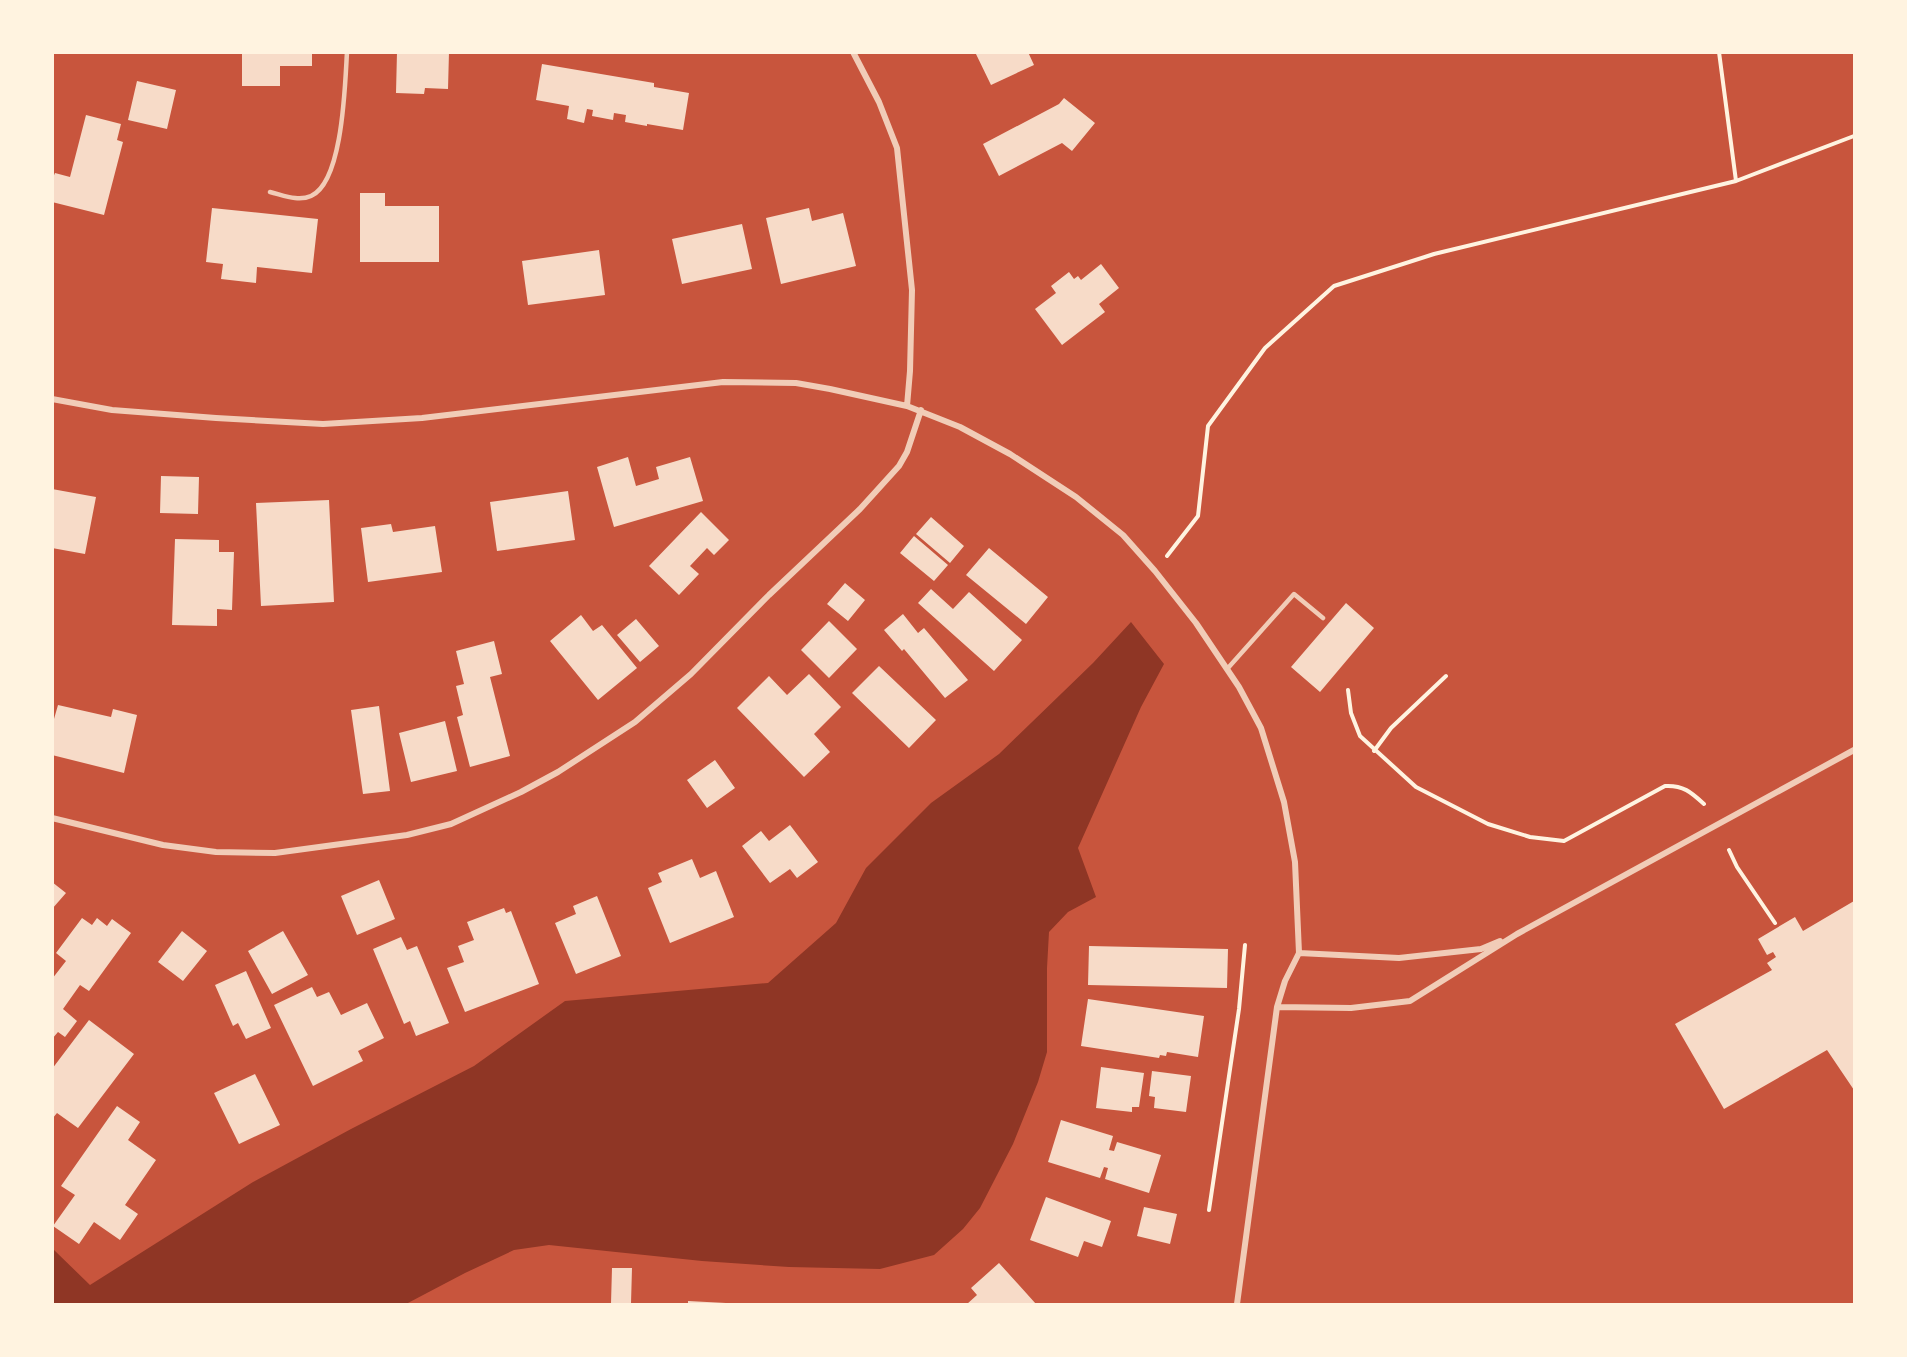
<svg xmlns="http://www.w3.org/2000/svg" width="1907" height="1357" viewBox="0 0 1907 1357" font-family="Manrope,sans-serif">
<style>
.water{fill:#8f3625}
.building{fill:#f7dbc8}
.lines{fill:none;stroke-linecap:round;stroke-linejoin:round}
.path{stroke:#fff3e0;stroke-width:4}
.service{stroke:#f1ccb7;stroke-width:4.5}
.minor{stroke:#f1ccb7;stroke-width:6}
</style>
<rect width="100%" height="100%" fill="#c8553d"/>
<path class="water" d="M1131,622l33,42 -23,43 -63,141 18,49 -28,15 -19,20 -2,36v84l-9,30 -25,62 -33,64 -17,21 -29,26 -54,14 -91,-2 -87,-6 -153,-16 -35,5 -49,23 -59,31h-353v-55l37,36 163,-103 98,-53 123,-63 91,-65 203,-18 68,-60 30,-55 65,-65 68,-49 94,-91z"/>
<path class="building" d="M242,52h70v14h-32v20h-38z
M397,52h52l-1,37 -23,-1 -1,6 -28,-1z
M975,52h53l6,13 -43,20z
M542,64l112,19v4l35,6 -6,37 -36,-6v2l-22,-4 1,-7 -12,-2 -1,7 -21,-4 1,-6 -6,-1 -3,14 -17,-4 2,-13 -33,-6z
M137,81l39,9 -9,39 -39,-9z
M1064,98l31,25 -23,28 -10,-8 -63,33 -16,-32 76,-40z
M86,115l35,9 -4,16 6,2 -19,73 -52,-13v-22l3,-7 15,4z
M360,193h25v13h54v56h-79z
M212,208l106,11 -6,54 -55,-6 -1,16 -35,-4 2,-15 -17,-2z
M809,208l3,13 31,-8 13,53 -75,18 -15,-66z
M742,224l10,45 -70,15 -10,-45z
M599,250l6,45 -77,10 -6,-44z
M1101,264l18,24 -20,16 6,8 -43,33 -27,-36 21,-16 -5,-7 18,-14 5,7 4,-3 3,4z
M628,457l8,29 23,-7 -3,-12 34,-10 13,44 -89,26 -17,-60z
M161,476l38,1 -1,37 -38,-1z
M52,489l44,8 -11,57 -33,-6z
M568,491l7,49 -78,11 -7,-49z
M329,500l5,102 -73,4 -5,-103z
M701,512l28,28 -15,15 -7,-7 -17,18 9,8 -20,21 -30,-29z
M931,517l33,29 -14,17 -34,-29z
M391,524l2,8 42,-6 7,46 -74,10 -7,-54z
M914,536l34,29 -14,16 -34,-28z
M175,539l44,1v12h15l-2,58 -15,-1v17l-45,-1z
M989,548l59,49 -22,27 -60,-49z
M845,583l20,17 -17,21 -21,-17z
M931,589l22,20 16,-17 53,48 -28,31 -76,-68z
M1346,603l28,25 -54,64 -29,-25z
M903,614l15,19 6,-5 44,52 -23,18 -41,-49 -2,2 -18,-21z
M581,615l12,16 9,-6 35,43 -39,32 -48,-59z
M636,619l23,27 -19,16 -23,-27z
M829,621l28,28 -28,29 -28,-28z
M494,641l8,33 -12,3 20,79 -40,11 -13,-50 6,-2 -7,-29 8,-2 -8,-33z
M879,666l57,54 -27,28 -57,-55z
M809,674l32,33 -27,27 16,18 -26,25 -67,-69 32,-32 18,19z
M58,705l53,12 2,-8 24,6 -13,58 -72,-18v-29z
M379,706l11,85 -27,3 -12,-84z
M445,721l12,50 -46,11 -12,-49z
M715,760l20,28 -28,20 -20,-28z
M790,825l28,37 -21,16 -7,-9 -20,14 -28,-37 19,-15 8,10z
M692,859l8,19 16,-7 18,46 -64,26 -22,-55 14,-6 -4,-9z
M379,880l16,39 -38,16 -16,-39z
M52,882l14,11 -14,16z
M597,896l24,60 -45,18 -21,-51 21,-9 -3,-8z
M1854,901v189l-27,-40 -103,59 -49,-85 97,-54 -5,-7 9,-6 -3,-5 -6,3 -9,-16 37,-22 8,14z
M504,908l2,5 5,-2 28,73 -74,28 -18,-44 17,-6 -6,-16 16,-6 -7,-18z
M82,918l10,7 5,-7 10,8 5,-7 19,14 -42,58 -9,-6 -17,24 14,12 -12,16 -7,-5 -6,7v-60l14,-18 -10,-8z
M182,931l25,20 -24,30 -25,-19z
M283,931l25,44 -36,19 -24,-43z
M401,937l6,13 10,-4 32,77 -33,13 -6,-15 -6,3 -31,-75z
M1089,946l139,3 -1,39 -139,-3z
M246,971l25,57 -25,11 -8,-16 -5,3 -18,-41z
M312,987l5,10 12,-5 12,23 26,-12 17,35 -26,13 5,10 -50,25 -39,-81z
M1088,999l116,17 -6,41 -31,-5 -1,4 -6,-1 -1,3 -78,-12z
M89,1020l45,34 -56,74 -21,-15 -5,6v-50z
M1101,1067l43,6 -5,34h-7v5l-36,-4z
M1152,1071l39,5 -5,36 -32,-4 1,-11 -6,-1z
M255,1074l25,51 -41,19 -25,-51z
M117,1106l23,16 -12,18 28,20 -31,45 13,9 -18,26 -26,-18 -15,22 -26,-18 22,-31 -14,-9z
M1061,1120l52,16 -4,14 5,1 3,-9 44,13 -12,38 -44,-14 3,-11 -4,-1 -4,11 -52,-16z
M1046,1197l65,24 -9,26 -18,-6 -6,16 -48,-17z
M1144,1207l33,7 -7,30 -33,-8z
M999,1263l37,41h-69l10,-9 -6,-7z
M612,1268h20l-1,36h-20z
M688,1301l38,2v1h-38z"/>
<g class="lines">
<path class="path" d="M1719,52l17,129
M1167,556l31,-40 10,-90 57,-78 69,-62 100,-32 302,-73 118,-45
M1348,690l3,23 9,23 56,51 72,37 42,13 34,4 101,-55c18,-1 26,6 39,18
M1374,751l17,-23 55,-52
M1729,850l8,17 38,56
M1209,1210l30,-201 6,-64"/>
<path class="service" d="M270,192c13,3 28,10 41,4 32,-14 34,-112 36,-144
M1228,668l66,-74 29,24"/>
<path class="minor" d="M853,52l26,50 18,46 15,142 -2,81 -3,35
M52,399l60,11 104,8 107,6 99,-6 301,-36 73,1 34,6 77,17 53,21 50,27 66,43 47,38 32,36 41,52 43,64 22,41 23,74 11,60 4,91 -14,28 -8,26 -40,297
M52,818l111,27 53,7 59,1 132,-18 44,-11 70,-32 37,-20 77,-50 56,-48 78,-79 91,-86 39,-43 8,-14 14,-42
M1299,953l100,5 82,-9 19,-8
M1277,1007l74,1 59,-7 107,-67 337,-184"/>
</g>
<rect width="1907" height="1357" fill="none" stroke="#fff3e0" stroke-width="108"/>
</svg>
